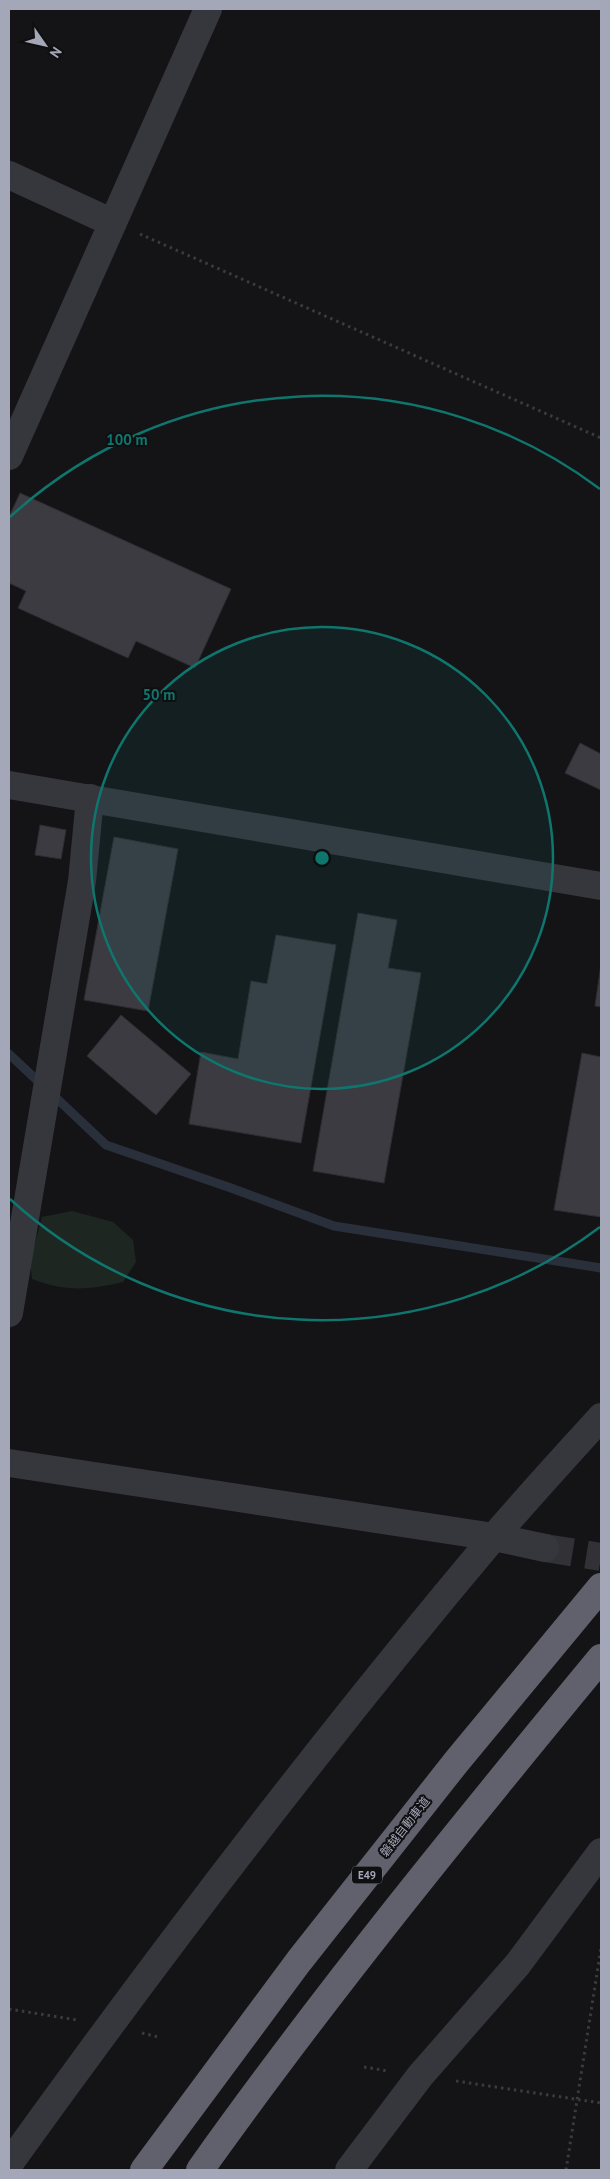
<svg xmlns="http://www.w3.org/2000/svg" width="610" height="2179" viewBox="0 0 610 2179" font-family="'PT Sans','Noto Sans JP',sans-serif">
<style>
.green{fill:#1d2620}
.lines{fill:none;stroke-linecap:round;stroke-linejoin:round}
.stream{stroke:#29303b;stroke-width:9}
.building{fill:#3b3b41;stroke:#2e2d32}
.minor-tunnel{stroke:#313136;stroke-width:28;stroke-dasharray:28 14;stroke-linecap:butt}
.path{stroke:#3a3b42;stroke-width:3;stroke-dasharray:2.5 4;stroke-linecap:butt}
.minor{stroke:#36363d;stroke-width:28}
.tertiary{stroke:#36363d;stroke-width:28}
.motorway{stroke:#60616c;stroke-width:28}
.ring{fill:none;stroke:#0f766e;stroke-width:2.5}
.labels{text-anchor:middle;stroke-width:4;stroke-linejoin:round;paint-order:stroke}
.shield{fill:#0f0f11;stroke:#777985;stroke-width:1}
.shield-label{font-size:11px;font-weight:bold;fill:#a4a7b7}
.street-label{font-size:12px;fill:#a4a7b7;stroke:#0f0f11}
.centre{fill:#0f766e;stroke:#0f0f11;stroke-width:2.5}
.ring-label{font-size:15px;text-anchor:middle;font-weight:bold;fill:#0f766e;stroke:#0f0f11;stroke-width:4;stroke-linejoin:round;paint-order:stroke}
</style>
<rect width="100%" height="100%" fill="#141416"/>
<path class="green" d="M72,1211l41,11 20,18 3,22 -13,20c-34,8 -57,10 -91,-3l-2,-17 12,-45z"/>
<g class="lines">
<path class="stream" d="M9,1054l33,31
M52,1094l54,51 125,43 103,38 267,42"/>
</g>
<path class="building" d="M20,493l211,96 -36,79 -59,-27 -8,17 -110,-50 8,-17 -17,-8v-66z
M580,743l21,11v36l-36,-17z
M40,825l26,5 -5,29 -26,-4z
M114,837l64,12 -30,162 -64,-11z
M358,913l39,7 -9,48 33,5 -37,210 -71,-12z
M276,935l60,10 -35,198 -112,-19 12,-72 37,7 13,-78 16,3z
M601,964v43l-6,-1z
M121,1015l70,59 -35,41 -69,-59z
M582,1053l19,4v160l-47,-7z"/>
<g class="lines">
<path class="minor-tunnel" d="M545,1548l56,9"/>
<path class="path" d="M140,234l461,204
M9,2009l68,11
M142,2033l16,4
M364,2067l24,4
M456,2081l145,22
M566,2170l35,-222"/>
<path class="minor" d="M9,175l104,48
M9,456l199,-447
M9,1313l73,-432 8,-83
M9,1463l485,74 51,11
M9,2164c154,-214 314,-424 484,-626 35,-41 72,-81 108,-121
M349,2170l71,-94 98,-112 83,-112"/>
<path class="tertiary" d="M9,785l592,101"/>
<path class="motorway" d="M144,2170l155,-209 158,-200 144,-174
M200,2170c126,-177 263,-345 401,-512"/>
</g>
<circle cx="322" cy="858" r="231" fill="#0f766e" fill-opacity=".12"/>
<g class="ring">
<circle cx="322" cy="858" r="231"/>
<path d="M600 1227A462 462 0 0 1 10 1199M10 517A462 462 0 0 1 600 489"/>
</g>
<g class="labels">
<rect class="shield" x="352" y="1866.5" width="30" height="17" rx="4"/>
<g class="shield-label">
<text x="367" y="1879">E49</text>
</g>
<g class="street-label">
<text transform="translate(405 1827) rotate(-52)" y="4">磐越自動車道</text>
</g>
</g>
<circle cx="322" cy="858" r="8" class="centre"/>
<g class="ring-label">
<text x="127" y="445">100 m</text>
<text x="159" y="700">50 m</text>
</g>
<rect width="610" height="2179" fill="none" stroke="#a4a7b7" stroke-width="20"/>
<g transform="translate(45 45) rotate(124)" stroke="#0f0f11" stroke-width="4" paint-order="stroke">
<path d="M0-4L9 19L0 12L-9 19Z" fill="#a4a7b7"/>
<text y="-8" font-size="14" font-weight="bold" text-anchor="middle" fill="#a4a7b7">N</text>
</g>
</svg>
